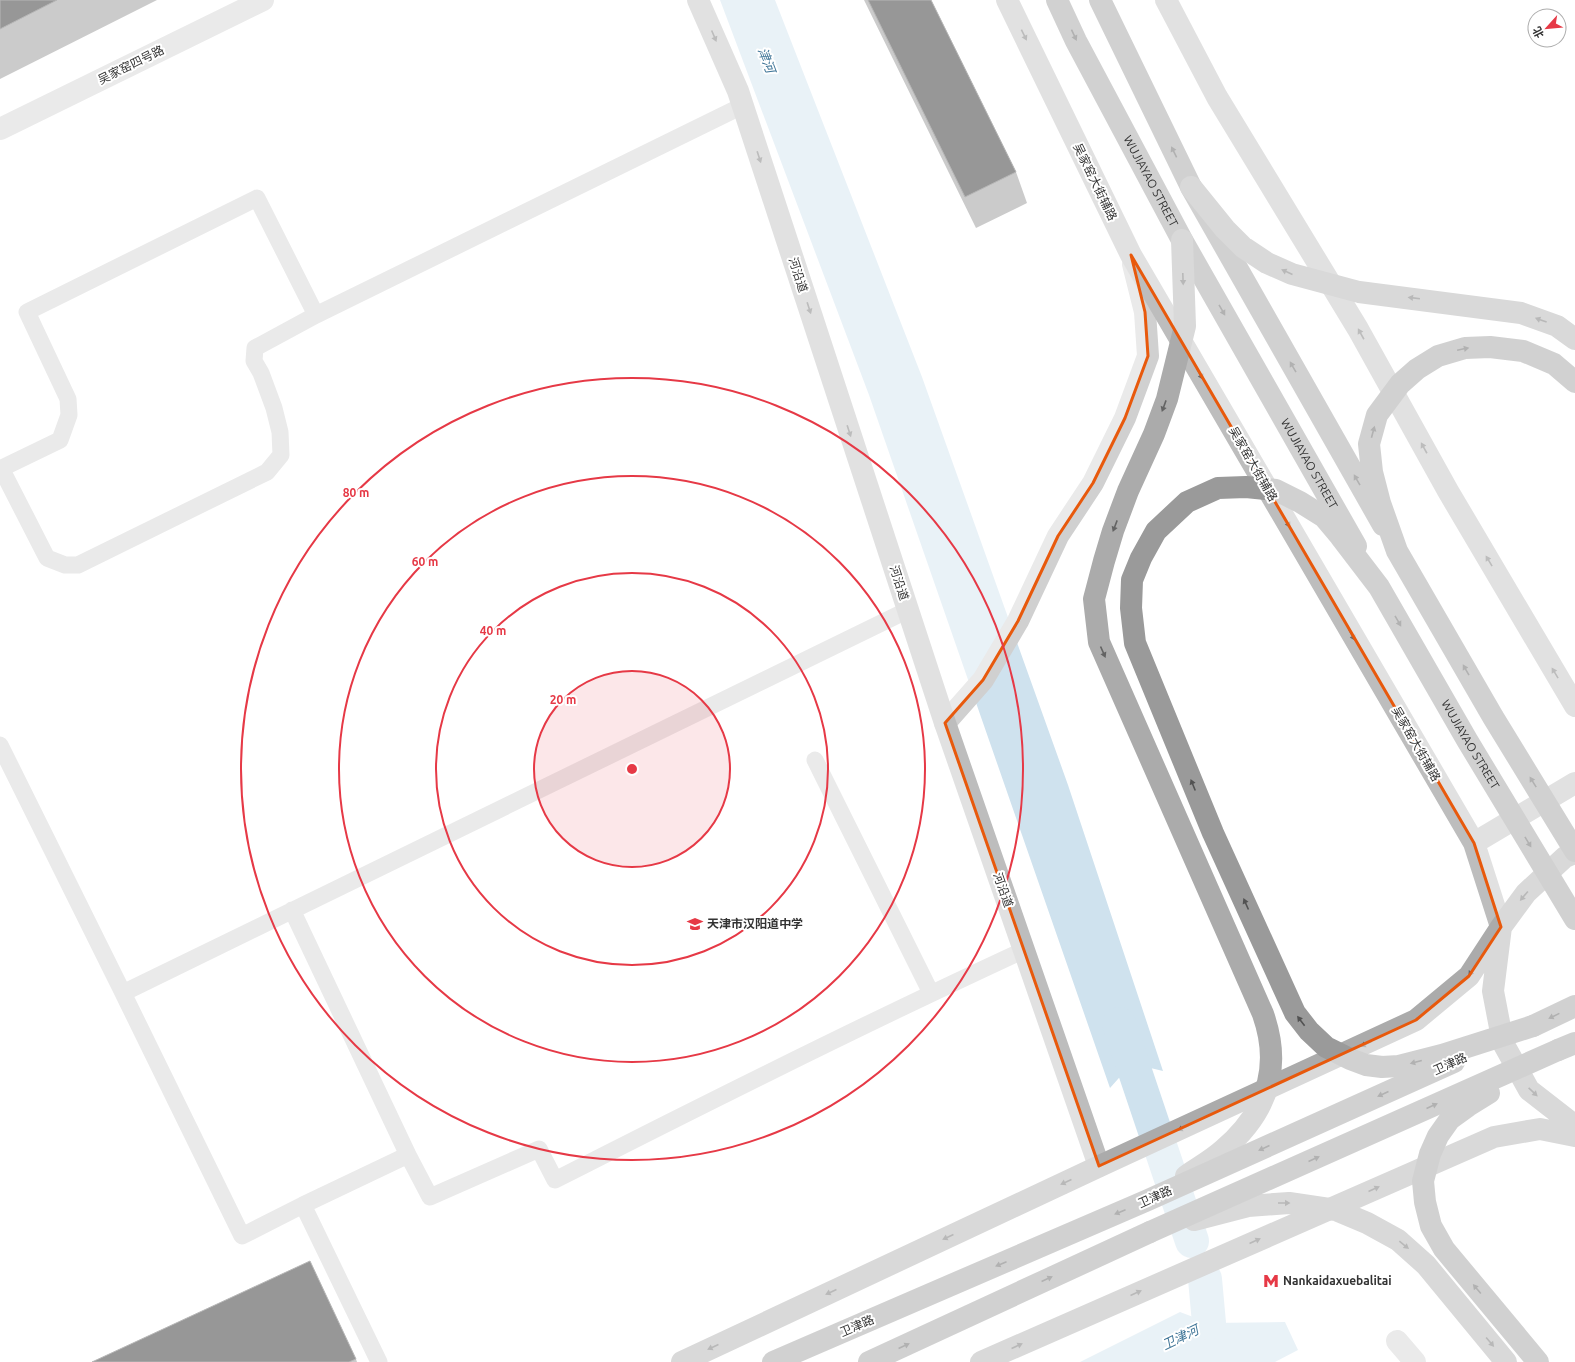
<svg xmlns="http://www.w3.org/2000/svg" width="1575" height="1362" viewBox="0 0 1575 1362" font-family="Ubuntu,'Noto Sans SC',sans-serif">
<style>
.water{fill:#cfe2ee}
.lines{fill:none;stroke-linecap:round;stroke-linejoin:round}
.canal{stroke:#cfe2ee;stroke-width:34}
.lane{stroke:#d0d0d0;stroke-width:17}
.street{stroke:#d0d0d0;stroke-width:22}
.secondary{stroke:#bdbdbd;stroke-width:22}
.primary{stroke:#ababab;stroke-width:22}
.highway{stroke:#9a9a9a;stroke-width:22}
.primary-bridge{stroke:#ababab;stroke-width:22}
.highway-bridge{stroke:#9a9a9a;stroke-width:22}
.wall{fill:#8c8c8c}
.building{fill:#1a1a1a;stroke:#5f5f5f}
.oneway{fill:#6a6a6a}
.oneway2{fill:#525252}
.oneway3{fill:#636363}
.marked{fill:none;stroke:#e8590c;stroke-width:3;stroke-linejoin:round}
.ring{fill:none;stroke:#e63946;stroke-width:2}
.labels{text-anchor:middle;stroke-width:4;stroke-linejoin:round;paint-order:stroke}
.street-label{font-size:12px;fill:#333;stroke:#fff}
.poi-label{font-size:12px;font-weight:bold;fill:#333;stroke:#fff;text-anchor:start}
.water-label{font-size:13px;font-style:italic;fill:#3f7597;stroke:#fff}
.centre{fill:#e63946;stroke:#fff;stroke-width:2}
.ring-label{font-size:12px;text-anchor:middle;font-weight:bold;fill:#e63946;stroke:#fff;stroke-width:4;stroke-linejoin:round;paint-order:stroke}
</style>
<rect width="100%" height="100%" fill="#fff"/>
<path class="water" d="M720,0h55l147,377 146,408 95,286 -25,-6 -12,5 -16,18 -241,-693z
M1180,1312l29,11 76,-1 13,28 -23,12h-195z"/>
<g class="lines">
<path class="canal" d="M1119,1024l73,217
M1205,1279l4,44"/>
<path class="lane" d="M1,468l46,90 18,7h13l189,-93 14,-17 -1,-23 -6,-24 -13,-35 -7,-12 1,-13 61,-33
M0,469l60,-29 9,-25 -1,-16 -41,-87 230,-114 59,117 426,-209
M0,745l123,248
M815,760l116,233
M292,910l116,245
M303,1205l-61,31 -119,-243 785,-383
M379,1362l-76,-157 105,-50 22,42 109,-48 16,31c155,-79 311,-157 469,-230"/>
<path class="street" d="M0,129l263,-129
M945,723l38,-43 35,-59 40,-85 35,-53 32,-65 23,-62 -3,-44 -12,-48
M1397,1341l18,21"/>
<path class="secondary" d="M698,0l40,91 207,632 154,443
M1007,0l124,255 343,588 27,84
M1166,0l51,97 141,232 90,162 127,215
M1474,843l101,-60"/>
<path class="primary" d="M1575,853l-10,4 -39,36 -25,34 -8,64 10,52 26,47 40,31 6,3
M682,1362l420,-197 314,-145 53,-44 32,-49
M981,1362l513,-225 46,-8 35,7"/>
<g class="highway">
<path id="s1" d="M1057,0l19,41 106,199 174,306"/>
<path d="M1100,0l91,187 192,338"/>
<path d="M1533,1026l42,-20"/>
<path d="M1558,1050l17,-7"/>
<path d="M869,1362l281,-130"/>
</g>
<path class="primary-bridge" d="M1191,187l34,42 18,18 24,16 25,11 67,18 162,21 36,13 18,13
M1182,240l3,86 -18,73 -13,35 -26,57 -15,40 -9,30 -10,38 5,43 164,372c19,54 4,99 -40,136 -11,10 -24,17 -37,26
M1194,1220l54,-14 41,-3 47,7 31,13 31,17 28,25 80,97"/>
<g class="highway-bridge">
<path d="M1575,382l-21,-18 -31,-13 -33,-4 -25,1 -27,8 -21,13 -17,15 -23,31 -8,29 3,28 8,31 17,48 96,166 82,134"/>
<path id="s2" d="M1533,1026l-91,29 -43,11 -17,1 -16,-2 -16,-6 -24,-12 -17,-16 -14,-18 -82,-180 -78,-190 -4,-35 1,-28 9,-22 15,-27 31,-29 31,-14 28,-1 30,3 24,12 24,15 16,19 39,51 88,153 108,179"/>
<path d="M1489,1093l-21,13 -18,13 -12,17 -8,18 -7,27 2,21 6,24 13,23 94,113"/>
<path d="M1150,1232l408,-182"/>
<path d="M773,1362l375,-162 306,-138"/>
</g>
</g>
<path class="wall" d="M0,0h157l-157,79z
M864,0h67l85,172 11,31 -51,25z
M356,1359l1,3h-265z"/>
<path class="building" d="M0,0h57l-57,29z
M868,0h63l85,172 -51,25z
M310,1261l46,98 -7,3h-257z"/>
<defs><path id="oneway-solid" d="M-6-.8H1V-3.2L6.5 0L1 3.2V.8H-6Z"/></defs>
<g class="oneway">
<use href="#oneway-solid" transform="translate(1024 35) rotate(64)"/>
<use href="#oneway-solid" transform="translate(714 36) rotate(67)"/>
<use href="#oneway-solid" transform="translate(759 157) rotate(72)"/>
<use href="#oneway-solid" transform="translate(809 308) rotate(72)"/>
<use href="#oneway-solid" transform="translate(1361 334) rotate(-119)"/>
<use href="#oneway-solid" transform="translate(1200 374) rotate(60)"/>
<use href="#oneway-solid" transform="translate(849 431) rotate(72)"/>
<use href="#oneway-solid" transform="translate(1424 448) rotate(-119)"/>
<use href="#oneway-solid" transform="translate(1287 522) rotate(60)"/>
<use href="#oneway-solid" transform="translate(1489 561) rotate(-121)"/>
<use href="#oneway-solid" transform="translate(1352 635) rotate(60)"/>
<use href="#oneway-solid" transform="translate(1555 673) rotate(-121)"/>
</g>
<g class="oneway2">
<use href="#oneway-solid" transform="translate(1074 35) rotate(65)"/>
<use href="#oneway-solid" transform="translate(1174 152) rotate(-116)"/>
<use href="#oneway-solid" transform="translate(1222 310) rotate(60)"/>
<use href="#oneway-solid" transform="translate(1463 349) rotate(-12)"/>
<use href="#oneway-solid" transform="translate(1293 367) rotate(-120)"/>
<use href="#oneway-solid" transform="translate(1373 432) rotate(-75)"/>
<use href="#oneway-solid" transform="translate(1357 480) rotate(-120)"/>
<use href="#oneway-solid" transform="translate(1398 621) rotate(60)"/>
<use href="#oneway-solid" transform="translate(1466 670) rotate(-120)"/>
<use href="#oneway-solid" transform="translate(1533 782) rotate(-122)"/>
<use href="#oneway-solid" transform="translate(1193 785) rotate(-112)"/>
<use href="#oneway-solid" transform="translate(1528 842) rotate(59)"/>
<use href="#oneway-solid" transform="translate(1246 904) rotate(-114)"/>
<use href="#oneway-solid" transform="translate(1554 1016) rotate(154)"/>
<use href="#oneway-solid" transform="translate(1301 1021) rotate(-127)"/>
<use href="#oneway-solid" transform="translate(1416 1062) rotate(165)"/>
<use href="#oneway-solid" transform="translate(1383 1094) rotate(156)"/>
<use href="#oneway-solid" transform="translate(1432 1106) rotate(-24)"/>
<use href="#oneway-solid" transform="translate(1264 1148) rotate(156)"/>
<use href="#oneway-solid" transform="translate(1314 1159) rotate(-24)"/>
<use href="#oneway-solid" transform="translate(1120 1212) rotate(157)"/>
<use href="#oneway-solid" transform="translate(1001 1264) rotate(157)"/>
<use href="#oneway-solid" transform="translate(1047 1279) rotate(-25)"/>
<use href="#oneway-solid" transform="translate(1477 1289) rotate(-130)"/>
<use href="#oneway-solid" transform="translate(904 1346) rotate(-25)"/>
</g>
<g class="oneway3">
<use href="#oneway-solid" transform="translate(1287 272) rotate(-156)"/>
<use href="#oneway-solid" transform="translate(1183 279) rotate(88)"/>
<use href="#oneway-solid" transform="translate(1414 298) rotate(-173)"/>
<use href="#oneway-solid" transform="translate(1541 320) rotate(-160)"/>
<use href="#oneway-solid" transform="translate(1164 406) rotate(110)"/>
<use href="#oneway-solid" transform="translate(1115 526) rotate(111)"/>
<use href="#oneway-solid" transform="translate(1103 652) rotate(66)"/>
<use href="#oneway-solid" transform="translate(1524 896) rotate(130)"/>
<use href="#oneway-solid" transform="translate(1472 971) rotate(124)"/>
<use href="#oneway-solid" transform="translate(1366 1044) rotate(155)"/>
<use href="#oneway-solid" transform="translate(1533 1092) rotate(43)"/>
<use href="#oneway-solid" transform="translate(1183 1128) rotate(155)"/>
<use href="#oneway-solid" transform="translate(1066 1182) rotate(155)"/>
<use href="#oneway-solid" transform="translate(1374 1189) rotate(-24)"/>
<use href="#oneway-solid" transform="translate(1284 1203)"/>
<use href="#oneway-solid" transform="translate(948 1237) rotate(155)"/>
<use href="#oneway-solid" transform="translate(1255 1241) rotate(-24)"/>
<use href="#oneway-solid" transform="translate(1404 1245) rotate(39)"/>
<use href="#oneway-solid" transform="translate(831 1292) rotate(155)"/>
<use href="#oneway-solid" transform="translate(1136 1293) rotate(-24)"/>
<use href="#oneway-solid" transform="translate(1490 1342) rotate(50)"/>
<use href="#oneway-solid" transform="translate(1017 1346) rotate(-25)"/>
<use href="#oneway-solid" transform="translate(713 1347) rotate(155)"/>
</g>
<path d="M0 0H1575V1362H0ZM1131,255l343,588 27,84 -32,49 -53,44 -317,146 -154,-443 38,-43 35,-59 40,-85 35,-53 32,-65 23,-62 -3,-44z" fill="#fff" fill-opacity=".55" fill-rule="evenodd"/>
<path class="marked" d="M1131,255l343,588 27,84 -32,49 -53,44 -317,146 -154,-443 38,-43 35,-59 40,-85 35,-53 32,-65 23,-62 -3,-44z"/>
<circle cx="632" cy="769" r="98" fill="#e63946" fill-opacity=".12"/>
<g class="ring">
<circle cx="632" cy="769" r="98"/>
<circle cx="632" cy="769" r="196"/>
<circle cx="632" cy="769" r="293"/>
<circle cx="632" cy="769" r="391"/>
</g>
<defs>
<symbol id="school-bare" viewBox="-9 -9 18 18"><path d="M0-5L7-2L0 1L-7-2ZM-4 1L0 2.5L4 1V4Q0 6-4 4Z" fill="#e63946" stroke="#fff" stroke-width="2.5" paint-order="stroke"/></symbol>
<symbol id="metro-bare" viewBox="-9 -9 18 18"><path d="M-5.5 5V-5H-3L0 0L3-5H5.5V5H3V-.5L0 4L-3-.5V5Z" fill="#e63946" stroke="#fff" stroke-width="2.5" paint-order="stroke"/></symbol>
</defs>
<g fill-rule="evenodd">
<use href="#school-bare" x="684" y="913" width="22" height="22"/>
<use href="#metro-bare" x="1260" y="1270" width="22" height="22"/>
</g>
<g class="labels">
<g class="street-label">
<text transform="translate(131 65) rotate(-26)" y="4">吴家窑四号路</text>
<text dy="4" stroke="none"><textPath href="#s1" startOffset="204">WUJIAYAO STREET</textPath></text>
<text transform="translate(1095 182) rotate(64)" y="4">吴家窑大街辅路</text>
<text transform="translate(798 275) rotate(72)" y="4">河沿道</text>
<text transform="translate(1253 464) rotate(60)" y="4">吴家窑大街辅路</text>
<text dy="4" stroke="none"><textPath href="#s1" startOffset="528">WUJIAYAO STREET</textPath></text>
<text transform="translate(899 583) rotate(72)" y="4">河沿道</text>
<text transform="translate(1416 744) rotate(60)" y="4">吴家窑大街辅路</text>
<text dy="4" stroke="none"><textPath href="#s2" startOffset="1245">WUJIAYAO STREET</textPath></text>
<text transform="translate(1003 890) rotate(71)" y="4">河沿道</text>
<text transform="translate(1450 1064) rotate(-24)" y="4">卫津路</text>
<text transform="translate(1155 1197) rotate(-24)" y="4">卫津路</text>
<text transform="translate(857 1326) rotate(-23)" y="4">卫津路</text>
</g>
<g class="poi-label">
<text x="707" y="928">天津市汉阳道中学</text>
<text x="1283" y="1285">Nankaidaxuebalitai</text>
</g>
<g class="water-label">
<text transform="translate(767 60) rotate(69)" y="5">津河</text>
<text transform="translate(1180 1337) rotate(-26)" y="5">卫津河</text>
</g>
</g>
<circle cx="632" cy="769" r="6" class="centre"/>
<g class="ring-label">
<text x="356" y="497">80 m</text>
<text x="425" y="566">60 m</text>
<text x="493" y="635">40 m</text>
<text x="563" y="704">20 m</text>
</g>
<g transform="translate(1547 28) rotate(243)"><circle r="19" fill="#ffffff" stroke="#adadad"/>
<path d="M0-3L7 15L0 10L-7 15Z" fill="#e63946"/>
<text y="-6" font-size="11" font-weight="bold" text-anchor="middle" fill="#333333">北</text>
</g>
</svg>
